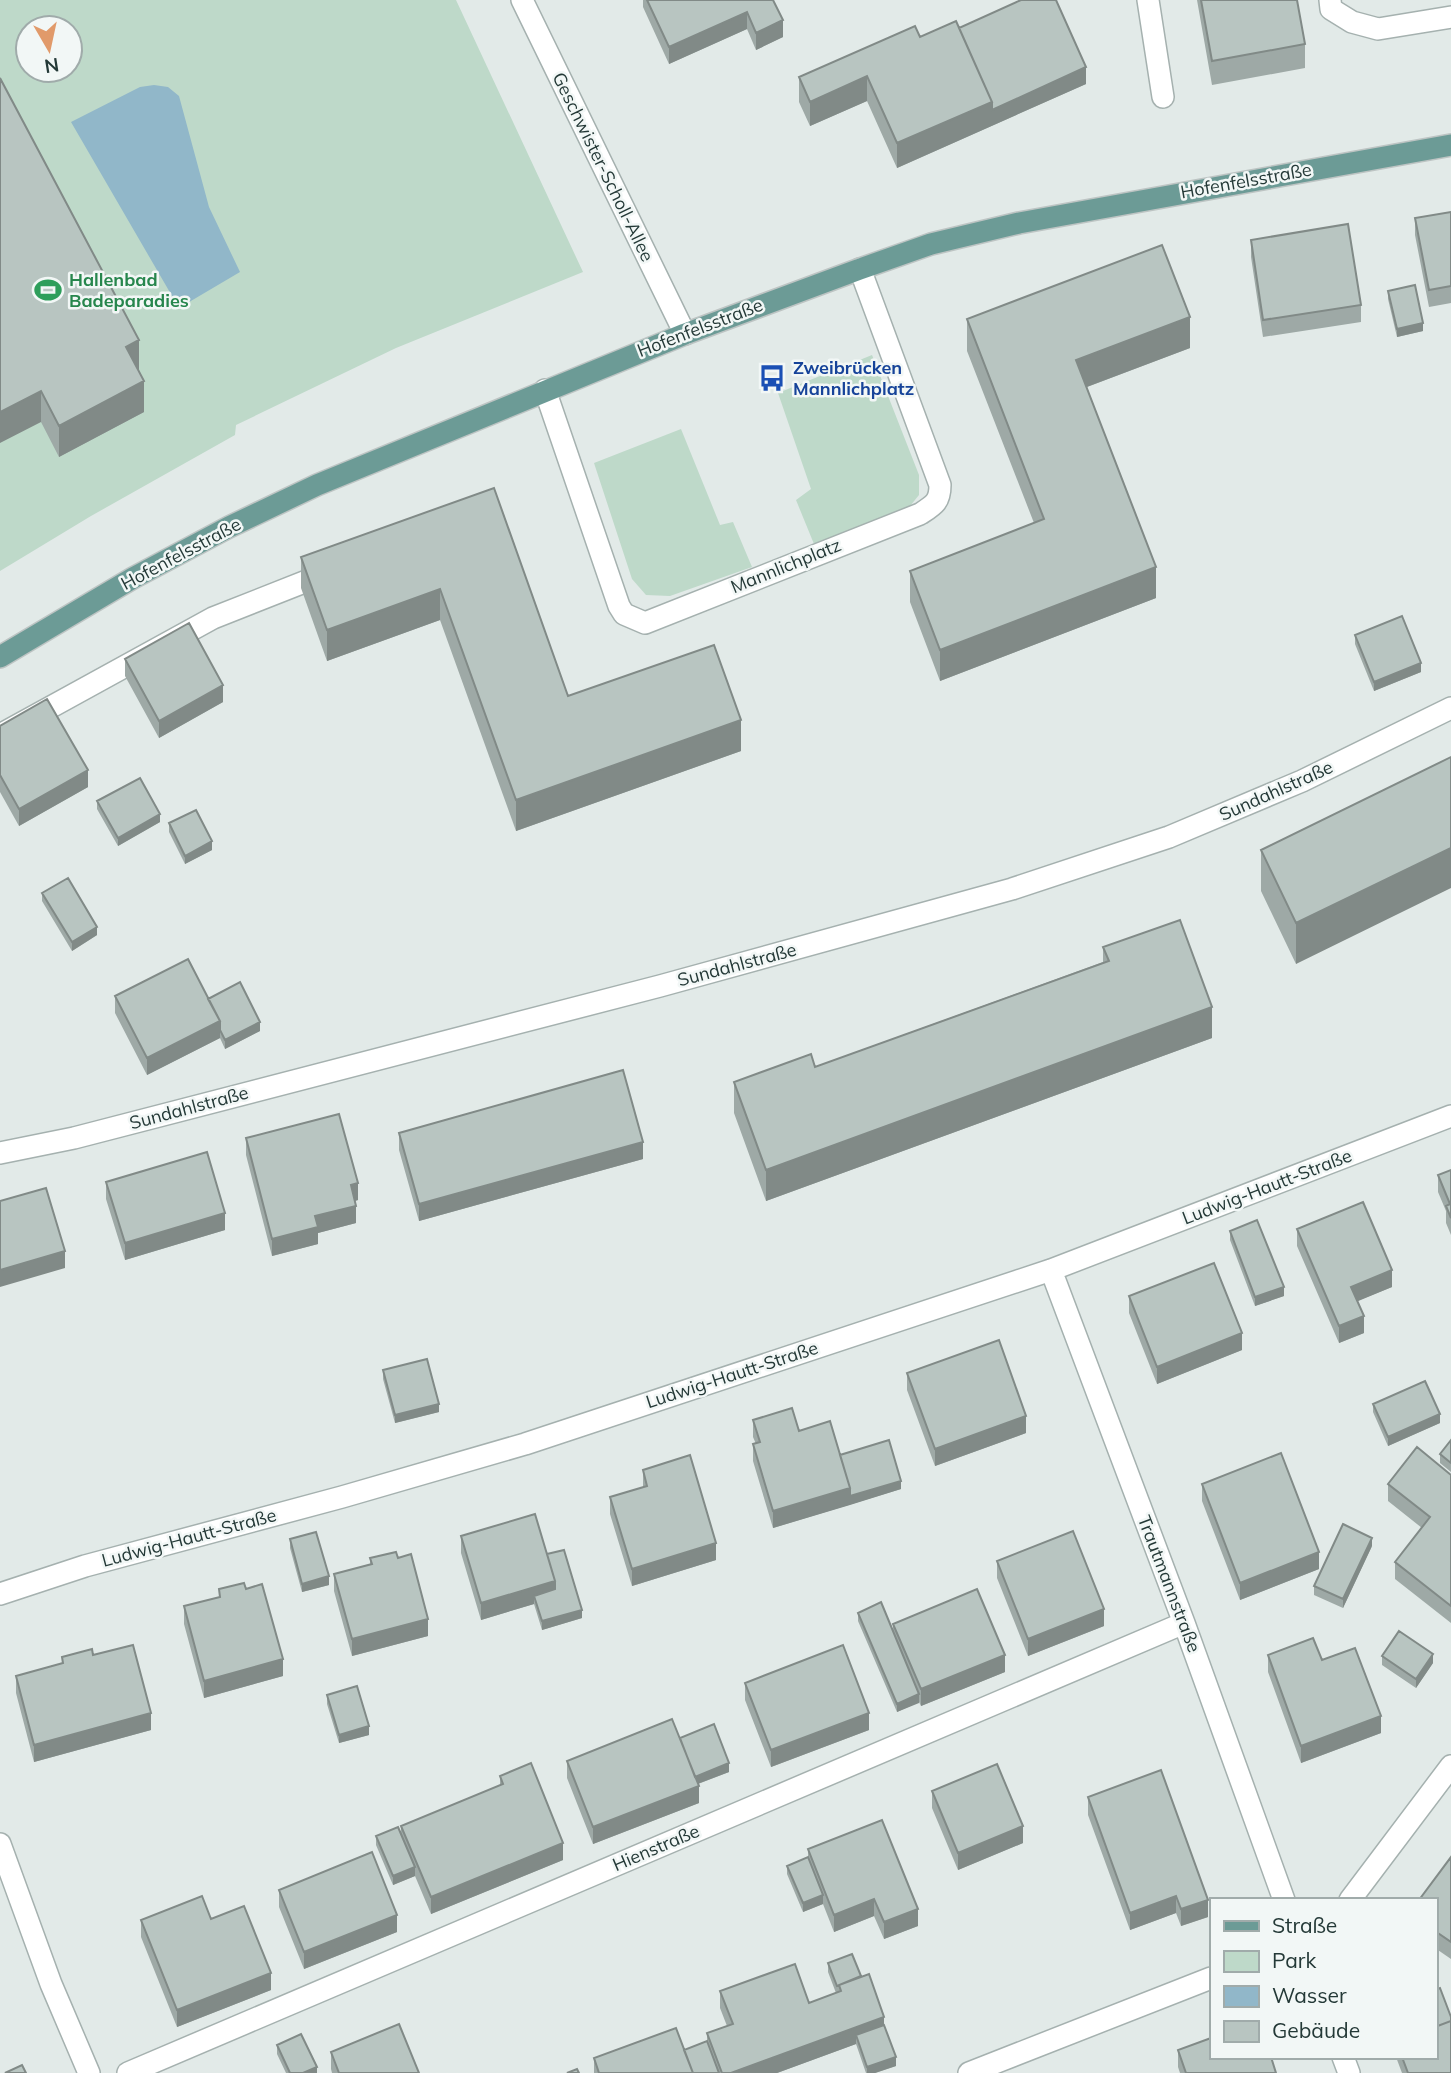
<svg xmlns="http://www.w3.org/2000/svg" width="1451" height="2073" viewBox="0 0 1451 2073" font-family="Mulish,sans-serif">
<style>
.green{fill:#bed9c9;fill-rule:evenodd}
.water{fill:#91b7c9}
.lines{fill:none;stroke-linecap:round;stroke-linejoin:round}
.minor-casing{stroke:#a5b1af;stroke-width:24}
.major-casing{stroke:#bdc4c3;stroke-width:24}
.minor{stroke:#fff;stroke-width:21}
.major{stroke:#6c9b96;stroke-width:21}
.wall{fill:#9ea9a6}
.shaded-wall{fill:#818a87}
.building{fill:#b8c5c1;stroke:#818a87;stroke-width:2}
.labels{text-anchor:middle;stroke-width:5;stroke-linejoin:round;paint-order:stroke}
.street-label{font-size:18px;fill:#243937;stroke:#f2f7f6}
.leisure-label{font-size:18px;font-weight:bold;fill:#27864d;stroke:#f2f7f6;text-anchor:start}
.transit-label{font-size:18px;font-weight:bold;fill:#164399;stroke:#f2f7f6;text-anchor:start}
</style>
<rect width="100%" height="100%" fill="#e2eae8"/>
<path class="green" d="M0,0h456l127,272 -187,76 -160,77 -1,10 -144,81 -91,55zM28,28h42v42h-42z
M872,355l47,120v20l-13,16 -92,33 -18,-44 15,-11 -33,-96z
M681,429l39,96 13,-3 19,45 -82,29 -24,-1 -14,-16 -38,-116z"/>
<path class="water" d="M154,85l14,2 11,9 30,111 31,65 -61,36 -108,-186 69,-35z"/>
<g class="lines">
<defs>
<path id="minor" d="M522,0l163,334
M1148,0l15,97
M1330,0l1,9 21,13 26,7 73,-12
M545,390l74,216 5,8 21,9 275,-109c14,-9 20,-12 20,-29l-80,-216
M0,735l213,-117 114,-45
M0,1153l74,-15 586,-152 352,-97 157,-52 133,-56 149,-73
M1051,1270l133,353 100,277
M0,1594l85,-28 257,-69 183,-53 526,-174 400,-154
M0,1844l51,140 38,89
M1350,1900l101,-134
M1343,2057l6,16
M128,2073l1056,-450
M969,2073l242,-95"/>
<path id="major" d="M0,657l133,-79 96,-51 88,-42 368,-151 175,-65 71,-25 88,-21 432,-78"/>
</defs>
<use href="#minor" class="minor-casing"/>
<use href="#major" class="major-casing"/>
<use href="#minor" class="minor"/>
<use href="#major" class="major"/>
</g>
<path class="wall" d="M643,0h130l10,37 -27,13 -9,-21 -78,35 -26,-57z
M1197,0h100l8,44v24l-93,17z
M959,28l127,56 -189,84 -30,-67 -57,25 -11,-24v-25l121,-40z
M0,78l139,293 5,41 -85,45 -18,-35z
M1451,212v91l-22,4 -14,-72v-17z
M1251,240l110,65v17l-98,15 -12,-80z
M1388,291l35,40 -26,6 -9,-38z
M967,319l223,29 -103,39 69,211 -216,83 -30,-79v-31l124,-48 -67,-172z
M494,488l74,208 173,55 -225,80 -76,-211 -113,41 -26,-73v-31z
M1355,635l66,37 -47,19 -19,-47z
M125,659l98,43 -64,36 -34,-62z
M0,726l88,61 -69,39 -19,-34z
M1451,757l-155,207 -35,-73v-41z
M97,801l63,21 -42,24 -21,-37z
M169,823l43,27 -27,14 -16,-32z
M42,893l55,42 -25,16 -30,-50z
M1103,947l109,91 -446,163 -32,-88v-31l81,-15 288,-105z
M115,996l93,3 52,32 -35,18 -5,-11 -73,37 -32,-62z
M399,1133l244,26 -224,62 -20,-71z
M246,1138l112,62 -3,1 1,22 -38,10v11l-46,12 -26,-101z
M1451,1170v65l-5,-12v-12l-8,-19v-17z
M106,1182l119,48 -100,30 -19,-61z
M1297,1229l95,58 -35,14 7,32 -25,10 -42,-97z
M1230,1231l54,65 -29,10 -25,-66z
M1129,1296l113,54 -85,34 -28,-71z
M383,1370l56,42 -44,11 -12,-44z
M907,1373l119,60 -91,33 -28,-76z
M1373,1404l67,19 -52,23 -15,-34z
M753,1420l46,11 102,58 -128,39 -20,-67v-17h3l-3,-7z
M1451,1440v32l-11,-9v-9z
M643,1470l73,90 -84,26 -22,-72v-17l33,-9z
M1451,1475v148l-56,-44v-17l27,-34 -34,-27v-17z
M1202,1484l117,85 -79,31 -38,-99z
M461,1536l86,18 35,64 -40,12 -8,-26 -53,16 -20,-67z
M290,1539l39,46 -27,7 -12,-44z
M1372,1546l-29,62 -29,-13v-9z
M370,1558h28l30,78 -76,20 -18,-65v-17l36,-9z
M997,1561l107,65 -76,30 -31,-78z
M219,1589h27l37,87 -79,22 -20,-74v-18l35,-9z
M858,1613l35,20v-9l112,48 -84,34 -2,-4 -22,10 -39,-91z
M93,1655l58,75 -117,32 -18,-69v-17l46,-12v-7z
M1268,1655l113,78 -80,30 -33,-91z
M1382,1656l51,7 -17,25 -34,-23z
M745,1683l124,47 -98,37 -26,-67z
M327,1695l42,40 -30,8 -12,-39z
M680,1738l49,34 -31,12 1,19 -106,41 -26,-66v-17z
M500,1776l63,84 -132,54 -16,-38 -22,9 -17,-40v-9l25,-2v-8l99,-41z
M932,1791l91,52 -65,27 -26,-62z
M1088,1797l120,120 -27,9 -5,-13 -46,17 -42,-115z
M808,1849l110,77 -34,13 -10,-23 -40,16 -11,-28 -20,8 -16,-38v-8l21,-9z
M1451,1857v102l-16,-11v-48z
M279,1890l118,42 -93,37 -25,-62z
M211,1919l60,71 -94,37 -36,-90v-17z
M828,1963l33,14 23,48 12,41 -21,7h-9l-10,-29 -79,29h-183v-15l90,-8 23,-9v-8l20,-7 -7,-18v-17l89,12 27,-10 -8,-21z
M277,2045l40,28h-31l-9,-19z
M1178,2050l98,23h-96l-2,-6z
M331,2052l88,21h-87l-1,-4z
M1396,2057h39l16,16h-49z"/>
<path class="shaded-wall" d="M747,12v17l-78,35v-17z
M783,20v17l-27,13v-17z
M1086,67v17l-189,84v-25l95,-41z
M867,76v25l-57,25v-24z
M1190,317v31l-114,43v-31z
M1423,323v8l-26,6v-8z
M139,340v31l-13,-24z
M144,381v31l-85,45v-31z
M41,391v31l-41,21v-31z
M1156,567v31l-216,83v-31z
M440,589v31l-113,41v-31z
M1421,663v9l-47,19v-9z
M223,685v17l-64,36v-17z
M741,720v31l-225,80v-31z
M88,770v17l-69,39v-17z
M160,814v8l-42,24v-8z
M212,841v9l-27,14v-8z
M1451,848v40l-155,76v-41z
M97,927v8l-25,16v-9z
M1212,1007v31l-446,163v-31z
M220,1021v17l-73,37v-17z
M260,1022v9l-35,18v-9z
M643,1142v17l-224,62v-17z
M358,1183v17l-7,2v-17z
M356,1206v17l-38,10v11l-46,12v-17l43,-23z
M225,1213v17l-100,30v-17z
M65,1251v17l-65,19v-17z
M1392,1270v17l-41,17v-17z
M1284,1287v9l-29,10v-9z
M1364,1316v17l-25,10v-17z
M1242,1333v17l-85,34v-17z
M439,1404v8l-44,11v-8z
M1440,1414v9l-52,23v-9z
M1026,1416v17l-91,33v-17z
M901,1481v8l-51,16v-9z
M850,1488v17l-77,23v-17z
M1372,1538v8l-29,62v-9z
M716,1543v17l-84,26v-17z
M1319,1552v17l-79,31v-17z
M329,1576v9l-27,7v-8z
M555,1581v17l-21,-2v8l-53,16v-17z
M1104,1609v17l-76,30v-17z
M582,1610v8l-40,12v-9z
M428,1619v17l-76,20v-17z
M1433,1654v9l-17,25v-9z
M1005,1655v17l-84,34v-17z
M283,1659v17l-79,22v-17z
M919,1694v9l-22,9v-8z
M151,1713v17l-117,32v-17z
M869,1713v17l-98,37v-17z
M1381,1716v17l-80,30v-17z
M369,1726v9l-30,8v-8z
M729,1763v9l-37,14v-8z
M699,1786v17l-106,41v-17z
M1023,1826v17l-65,27v-17z
M563,1843v17l-132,54v-17z
M415,1867v9l-22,9v-9z
M823,1895v9l-20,8v-9z
M1176,1896v17l-46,17v-17z
M874,1899v17l-40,16v-17z
M1208,1900v17l-27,9v-17z
M918,1909v17l-34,13v-17z
M397,1915v17l-93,37v-17z
M271,1973v17l-94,37v-17z
M884,2017v17l-28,1v9l-79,29h-46z
M896,2057v9l-21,7h-8v-6z
M317,2067v6h-14z"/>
<path class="building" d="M647,0h126l10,20 -27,13 -9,-21 -78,35z
M1021,0h35l30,67 -94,43v-8l-33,-74z
M1201,0h96l8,44 -93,17z
M956,21l36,81 -95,41 -30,-67 -57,26 -11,-25 116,-51 5,11z
M0,78l139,262 -13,7 18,34 -85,45 -18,-35 -41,21z
M1451,212v74l-22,4 -14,-72z
M1348,224l13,81 -98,15 -12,-80z
M1162,245l28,72 -114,43 80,207 -216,83 -30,-79 134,-52 -77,-200z
M1415,285l8,38 -26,6 -9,-38z
M494,488l74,208 146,-51 27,75 -225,80 -76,-211 -113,41 -26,-73z
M1402,616l19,47 -47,19 -19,-47z
M189,623l34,62 -64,36 -34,-62z
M47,699l41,71 -69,39 -19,-34v-49z
M1451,757v91l-155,75 -35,-73z
M140,778l20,36 -42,24 -21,-37z
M196,810l16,31 -27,15 -16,-33z
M68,878l29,49 -25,15 -30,-49z
M1180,920l32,87 -446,163 -32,-88 77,-28 4,13 294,-106 -6,-14z
M188,959l32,62 -73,37 -32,-62z
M240,982l20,40 -35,18 -5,-10v-9l-12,-22z
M623,1070l20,72 -224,62 -20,-71z
M339,1114l19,69 -7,2 5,21 -41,10 3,11 -46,12 -26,-101z
M207,1152l18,61 -100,30 -19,-61z
M1451,1170v48l-5,-12 4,-2 -12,-29z
M46,1188l19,63 -65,19v-69z
M1363,1202l29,68 -41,17 13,29 -25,10 -42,-97z
M1257,1220l27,67 -29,10 -25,-66z
M1214,1263l28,70 -85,34 -28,-71z
M999,1340l27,76 -91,33 -28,-76z
M427,1359l12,45 -44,11 -12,-45z
M1425,1381l15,33 -52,23 -15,-33z
M792,1408l7,23 31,-10 20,67 -77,23 -20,-67 7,-2 -7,-22z
M889,1440l12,41 -51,15v-8l-10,-33z
M1451,1440v23l-11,-9z
M1417,1447l34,28v131l-56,-44 35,-45 -42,-33z
M1281,1453l38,99 -79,31 -38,-99z
M690,1455l26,88 -84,26 -22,-72 37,-11 -4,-16z
M535,1514l20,67 -74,22 -20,-67z
M1343,1524l29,14 -29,61 -29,-13z
M1073,1531l31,78 -76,30 -31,-78z
M316,1532l13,44 -27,8 -12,-45z
M564,1550l18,60 -40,11 -8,-25 21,-7v-8l-8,-27z
M396,1552l2,6 13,-4 17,65 -76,20 -18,-65 38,-10 -2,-6z
M244,1583l2,6 16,-5 21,75 -79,22 -20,-75 36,-9 -1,-8z
M977,1589l28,66 -84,34 -28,-65z
M881,1602l38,92 -22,10 -39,-91z
M1399,1631l34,23 -17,25 -34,-23z
M1313,1638l9,22 33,-12 26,68 -80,30 -33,-91z
M133,1645l18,68 -117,32 -18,-69 47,-13 -1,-6 30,-8 1,6z
M843,1645l26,68 -98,37 -26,-67z
M357,1686l12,40 -30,9 -12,-40z
M672,1719l27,67 -106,41 -26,-66z
M714,1724l15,39 -34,14 -15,-39z
M531,1763l32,80 -132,54 -30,-71 102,-42 -3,-8z
M997,1764l26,62 -65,27 -26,-62z
M1161,1770l47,130 -27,9 -5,-13 -46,17 -42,-116z
M882,1820l36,89 -34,13 -10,-23 -40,16 -26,-66z
M398,1827l17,40 -22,9 -17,-40z
M372,1852l25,63 -93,37 -25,-62z
M808,1857l15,38 -20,8 -16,-37z
M1451,1857v85l-16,-11v-31h-16z
M202,1896l9,23 33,-13 27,67 -94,37 -36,-90z
M852,1954l9,22 -24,10 -9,-23z
M795,1964l14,39 32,-12 -2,-6 30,-11 15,43 -153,56h-9l-15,-40 26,-9 -13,-33z
M1440,1988l11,29v4l-16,6v-37z
M1451,2021v52h-43l-6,-16h33v-30z
M399,2024l20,49h-80l-8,-21z
M884,2025l12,32 -29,10 -11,-32z
M676,2028l17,45h-94l-5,-15z
M301,2034l16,33 -14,6h-13l-13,-28z
M1211,2038v19h60l5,16h-90l-8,-23z
M707,2041l12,32h-26l-9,-23z
M22,2065l4,8h-21z
M577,2069l2,4h-12z"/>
<defs>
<symbol id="stadium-bare" viewBox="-9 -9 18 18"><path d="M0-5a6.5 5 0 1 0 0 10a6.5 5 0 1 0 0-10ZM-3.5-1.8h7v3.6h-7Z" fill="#2e9e5b" stroke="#f2f7f6" stroke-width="2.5" paint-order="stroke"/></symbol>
<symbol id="bus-bare" viewBox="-9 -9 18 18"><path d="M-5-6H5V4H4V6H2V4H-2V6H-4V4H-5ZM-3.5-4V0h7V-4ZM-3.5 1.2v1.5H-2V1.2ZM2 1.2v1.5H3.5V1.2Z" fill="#1a4fb4" stroke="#f2f7f6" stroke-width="2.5" paint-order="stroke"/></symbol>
</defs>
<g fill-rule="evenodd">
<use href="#stadium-bare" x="29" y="271" width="38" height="38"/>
<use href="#bus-bare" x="753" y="359" width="38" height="38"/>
</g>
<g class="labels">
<g class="street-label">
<text transform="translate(603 167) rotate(64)" y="6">Geschwister-Scholl-Allee</text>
<text transform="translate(1246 181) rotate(-10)" y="6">Hofenfelsstraße</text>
<text transform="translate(700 328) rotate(-21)" y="6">Hofenfelsstraße</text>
<text transform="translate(181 554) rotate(-28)" y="6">Hofenfelsstraße</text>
<text transform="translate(786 566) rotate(-22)" y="6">Mannlichplatz</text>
<text transform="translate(1276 791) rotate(-24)" y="6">Sundahlstraße</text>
<text transform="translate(737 965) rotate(-15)" y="6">Sundahlstraße</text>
<text transform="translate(189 1108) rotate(-15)" y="6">Sundahlstraße</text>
<text transform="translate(1267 1187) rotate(-21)" y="6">Ludwig-Hautt-Straße</text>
<text transform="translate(732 1375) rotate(-18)" y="6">Ludwig-Hautt-Straße</text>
<text transform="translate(189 1538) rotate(-15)" y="6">Ludwig-Hautt-Straße</text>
<text transform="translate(1169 1584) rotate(69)" y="6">Trautmannstraße</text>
<text transform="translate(656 1848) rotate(-23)" y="6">Hienstraße</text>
</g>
<g class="leisure-label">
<text x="69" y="286">Hallenbad<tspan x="69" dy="21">Badeparadies</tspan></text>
</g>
<g class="transit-label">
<text x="793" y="374">Zweibrücken<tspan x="793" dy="21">Mannlichplatz</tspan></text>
</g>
</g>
<rect x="1210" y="1898" width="228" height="161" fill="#f2f7f6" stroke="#a0abaa" stroke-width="2"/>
<rect x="1224" y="1921" width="35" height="10" fill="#6c9b96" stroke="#a0abaa" stroke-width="2"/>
<text x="1272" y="1933" font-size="21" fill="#243937">Straße</text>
<rect x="1224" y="1951" width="35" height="21" fill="#bed9c9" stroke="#a0abaa" stroke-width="2"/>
<text x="1272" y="1968" font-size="21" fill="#243937">Park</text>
<rect x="1224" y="1986" width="35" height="21" fill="#91b7c9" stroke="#a0abaa" stroke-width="2"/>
<text x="1272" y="2003" font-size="21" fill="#243937">Wasser</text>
<rect x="1224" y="2021" width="35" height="21" fill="#b8c5c1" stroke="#a0abaa" stroke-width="2"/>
<text x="1272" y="2038" font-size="21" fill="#243937">Gebäude</text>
<g transform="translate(49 49) rotate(171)"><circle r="33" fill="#f2f7f6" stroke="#a0abaa" stroke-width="2"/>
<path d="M0-5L12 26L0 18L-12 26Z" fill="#e19a6a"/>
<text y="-10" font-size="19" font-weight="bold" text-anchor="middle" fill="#243937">N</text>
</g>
</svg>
